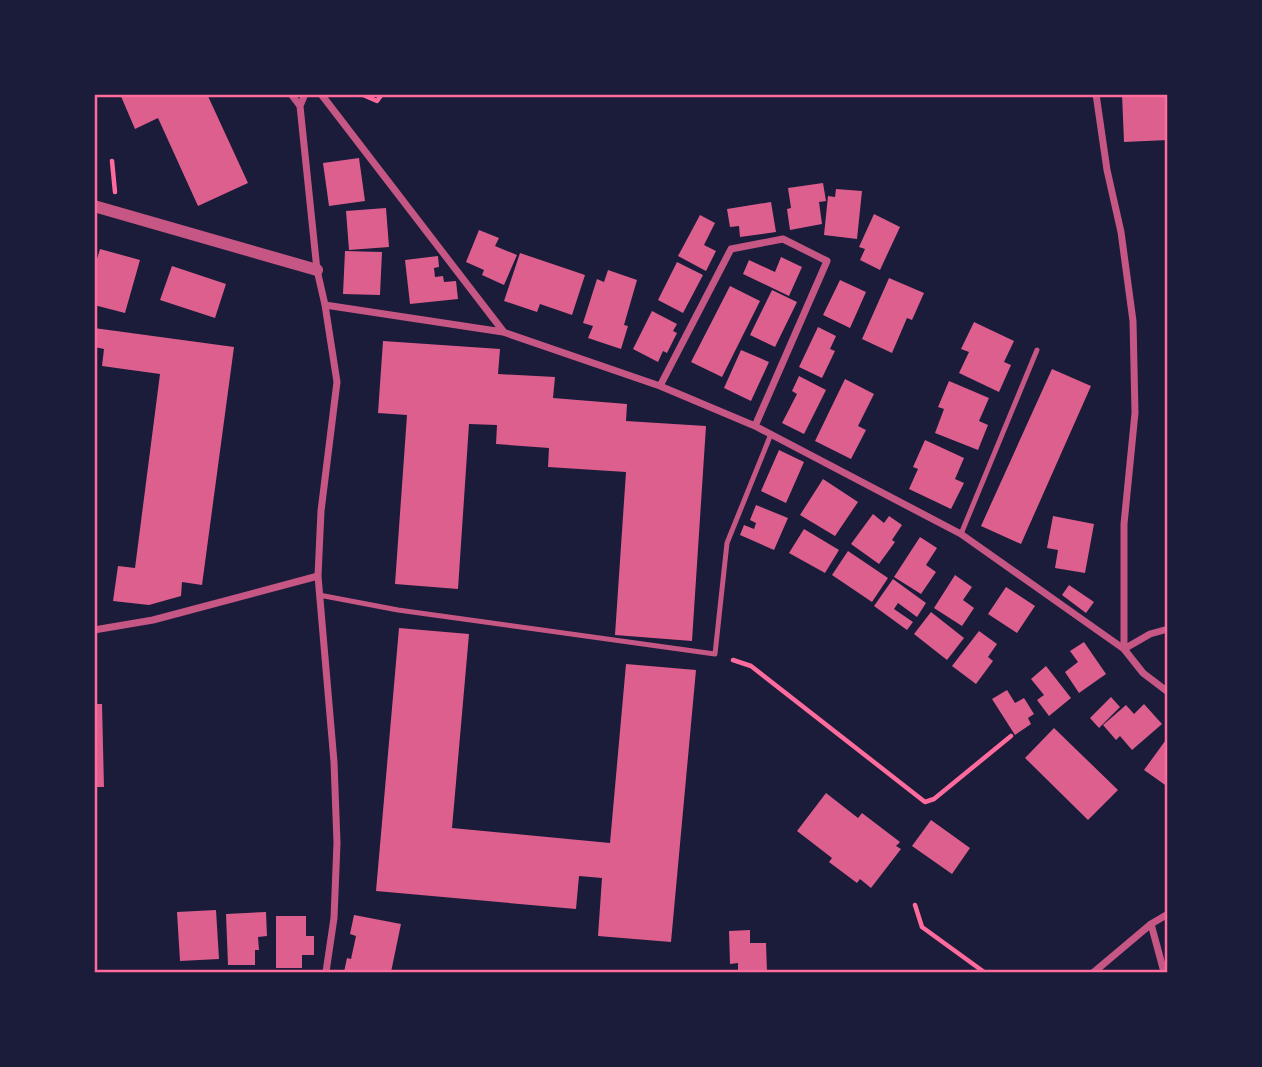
<svg xmlns="http://www.w3.org/2000/svg" width="1262" height="1067" viewBox="0 0 1262 1067" font-family="Manrope,sans-serif">
<style>
.building{fill:#dd5f8e}
.lines{fill:none;stroke-linecap:round;stroke-linejoin:round}
.path{stroke:#ff6b9d;stroke-width:4.5}
.service{stroke:#c65784;stroke-width:5}
.minor{stroke:#c65784;stroke-width:7}
.tertiary{stroke:#c65784;stroke-width:12}
.neatline{fill:none;stroke:#ff6b9d;stroke-width:2.5}
</style>
<rect width="100%" height="100%" fill="#1b1b3a"/>
<path class="building" d="M120,94h87l41,89 -50,23 -40,-88 -23,11z
M1122,94h46v46l-44,2z
M359,158l6,43 -36,5 -6,-43z
M823,183l3,18 -7,1 3,22 -32,6 -3,-21 4,-1 -3,-20z
M836,189l26,2 -5,48 -33,-4 4,-39 7,1z
M771,202l5,30 -36,5 -1,-11 -9,1 -3,-18z
M386,208l3,39 -40,3 -3,-39z
M874,214l26,13 -20,43 -20,-10 5,-11 -6,-2z
M700,215l15,8 -11,22 12,6 -10,20 -28,-15z
M479,230l20,8 -4,8 22,9 -13,30 -22,-10 2,-5 -18,-8z
M100,249l40,11 -15,53 -31,-8v-36z
M345,251l37,1 -2,43 -37,-1z
M520,253l65,22 -13,40 -32,-11 -3,8 -33,-11z
M438,256l1,11 -5,1 1,9 8,-1 1,6 12,-1 2,18 -48,5 -5,-44z
M781,257l21,10 -13,29 -46,-22 6,-14 26,12z
M677,262l26,13 -20,38 -25,-13z
M172,266l54,18 -11,34 -55,-18z
M608,270l29,10 -13,45 4,1 -7,23 -33,-11 5,-12 -10,-3 14,-44 7,3z
M889,278l35,15 -12,27 -5,-2 -15,35 -30,-14z
M840,280l26,12 -16,36 -27,-13z
M730,286l30,15 -38,76 -31,-15z
M772,290l25,12 -22,45 -25,-12z
M652,311l25,13 -4,7 4,2 -10,20 -4,-2 -5,11 -25,-13z
M974,322l40,19 -10,21 7,3 -12,27 -40,-19 10,-21 -8,-3z
M818,327l18,9 -6,13 5,2 -13,27 -23,-11z
M94,328l140,19 -32,238 -20,-3 -1,14 -32,9 -36,-4 5,-35 17,2 25,-194 -58,-8 2,-17 -10,-2z
M383,341l117,8 -2,25 57,3 -2,21 74,6 -1,17 80,5 -14,215 -77,-6 11,-163 -78,-5 1,-19 -53,-4 1,-19 -28,-1 -11,165 -63,-5 12,-169 -29,-2z
M741,350l28,12 -18,39 -27,-13z
M1052,369l39,17 -70,158 -40,-18z
M799,376l27,14 -22,44 -22,-11 15,-29 -5,-3z
M845,379l29,15 -16,32 8,4 -15,29 -36,-18z
M949,381l40,17 -10,23 9,4 -10,25 -43,-17 9,-24 -6,-2z
M925,440l39,18 -9,21 9,4 -13,26 -42,-20 9,-20 -5,-2z
M779,450l25,12 -18,41 -25,-12z
M823,479l35,23 -23,34 -35,-21z
M756,505l32,13 -14,32 -34,-15 4,-10 10,4 2,-6 -6,-3z
M873,514l11,9 5,-7 13,9 -10,15 3,2 -16,22 -28,-20z
M1053,516l41,8 -9,49 -30,-5 3,-18 -11,-2z
M804,529l35,21 -14,23 -36,-20z
M920,537l17,11 -11,17 10,7 -15,22 -27,-17z
M848,551l40,27 -16,24 -40,-27z
M955,575l17,12 -9,13 11,8 -12,18 -28,-18z
M893,579l33,24 -9,14 -19,-14 -4,6 19,13 -6,8 -33,-24z
M1069,585l25,17 -8,11 -24,-18z
M1006,587l29,19 -18,27 -29,-19z
M931,612l33,26 -17,22 -33,-26z
M399,628l70,6 -17,194 158,15 16,-179 70,6 -25,272 -73,-6 4,-58 -23,-2 -3,33 -200,-18z
M979,631l18,13 -9,13 5,4 -17,23 -24,-18z
M1084,642l22,32 -27,19 -14,-21 13,-10 -8,-11z
M1046,666l25,32 -22,18 -12,-16 7,-5 -13,-16z
M1007,690l8,13 9,-5 10,16 -6,4 3,6 -16,11 -23,-36z
M1111,697l9,10 -21,21 -9,-10z
M94,704h8l2,83h-10z
M1144,704l18,20 -30,26 -12,-14 -4,4 -13,-15 23,-20 8,9z
M1054,728l64,62 -30,30 -63,-62z
M1168,737v50l-24,-17z
M826,793l32,25 4,-5 38,29 -4,4 5,3 -30,39 -11,-9 -3,4 -28,-21 3,-4 -35,-27z
M931,820l39,28 -18,26 -40,-28z
M216,910l3,49 -39,2 -3,-49z
M266,912l1,24 -9,1 1,13h-4v15h-27l-2,-51z
M354,915l47,9 -10,48h-47l3,-14 4,1 5,-23 -6,-2z
M276,916h30v20h8v19h-12v13h-26z
M750,930v13h16l1,29h-29v-9l-8,1 -1,-33z"/>
<g class="lines">
<path class="path" d="M361,94l16,7 5,-7
M112,161l3,31
M733,660l18,6 174,136 9,-3 77,-63
M915,905l7,22 62,45"/>
<path class="service" d="M961,534l76,-184
M319,595l79,15 317,44 12,-111 44,-109"/>
<path class="minor" d="M291,94l9,12 17,164 8,35 12,77 -16,129 -3,65 16,186 3,81 -3,75 -8,54
M321,94l182,237
M1096,94l11,76 14,62 12,89 2,92 -11,111v125
M300,106l5,-12
M325,305l178,27 157,54 95,40 206,108 163,115 19,24 25,19
M660,386l71,-137 52,-10 44,22 -72,165
M94,630l59,-10 165,-44
M1124,649l26,-15 18,-5
M1151,924l13,48
M1094,972l57,-48 17,-10"/>
<path class="tertiary" d="M94,206l223,64"/>
</g>
<rect width="1262" height="1067" fill="none" stroke="#1b1b3a" stroke-width="192"/>
<rect x="96" y="96" width="1070" height="875" class="neatline"/>
</svg>
